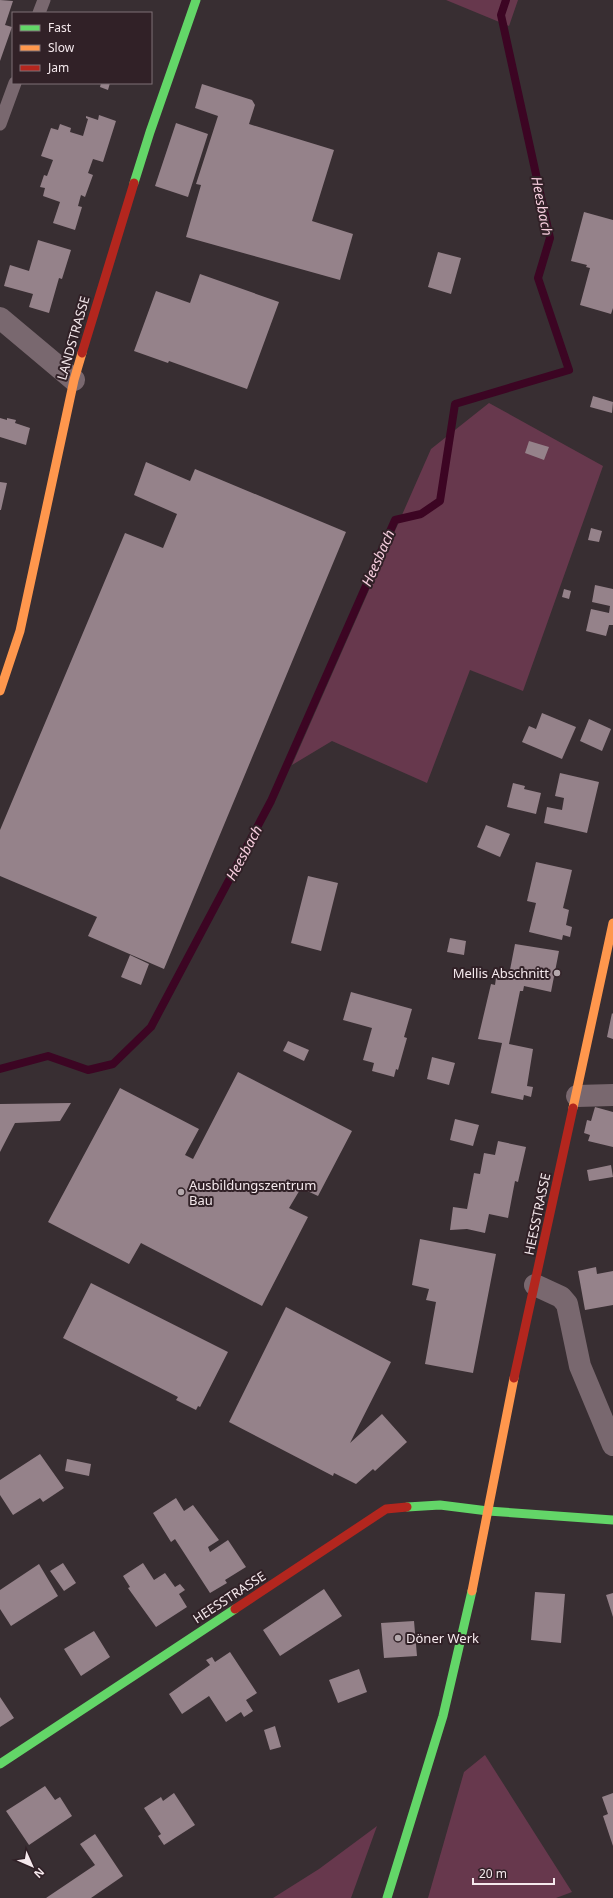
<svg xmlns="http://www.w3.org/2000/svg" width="613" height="1898" viewBox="0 0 613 1898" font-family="'Noto Sans',sans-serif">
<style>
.green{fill:#67384d}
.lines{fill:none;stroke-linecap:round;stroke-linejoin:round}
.stream{stroke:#3c0523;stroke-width:8}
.building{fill:#95828a}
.lane{stroke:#79686f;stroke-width:13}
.street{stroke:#79686f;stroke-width:22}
.fast{stroke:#63d668;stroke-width:9}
.slow{stroke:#ff974d;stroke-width:9}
.jam{stroke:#b3261e;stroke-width:9}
.poi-dot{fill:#b3a8ac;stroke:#312127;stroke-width:1.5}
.labels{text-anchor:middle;stroke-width:4;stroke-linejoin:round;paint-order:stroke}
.street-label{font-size:13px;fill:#f5e9ed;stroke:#312127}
.poi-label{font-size:13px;fill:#f5e9ed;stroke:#312127;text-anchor:start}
.water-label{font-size:14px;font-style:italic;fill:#f7cede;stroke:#312127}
</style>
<rect width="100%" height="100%" fill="#382e32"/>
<path class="green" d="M446,0h72l-9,26z
M489,403l114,63 -80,225 -53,-21 -43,113 -95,-42 -40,24 139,-316z
M485,1755l87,137 -16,6h-128l36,-126z
M377,1826l-26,72h-78l46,-29z"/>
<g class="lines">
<path class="stream" d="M0,1069l48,-13 40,14 25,-6 38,-37 120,-226 124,-281 26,-6 19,-13 15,-97 114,-34 -31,-92 12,-40 -49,-223 5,-15"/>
</g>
<path class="building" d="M0,0l13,1 -8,24 7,2 -12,34z
M101,83h9l-2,7 -8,-3z
M202,84l50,16 3,5 -6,19 85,26 -22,71 41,13 -13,46 -154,-43 15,-52 -5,-1 22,-68 -23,-8z
M99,115l17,6 -13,41 -10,-3 -5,14 5,2 -8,22 -4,-2 -3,11 4,1 -7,23 -22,-7 7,-21 -17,-6 2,-8 -5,-1 4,-12 3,1 6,-16 -12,-4 10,-28 7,2 2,-6 11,4 -1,4 13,4 5,-17 -2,-1v-2l12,4z
M176,123l32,11 -20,63 -33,-11z
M584,212l29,8v88l-2,6 -31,-9 10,-37 -4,-1 1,-2 -16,-4z
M38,240l33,10 -9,29 -3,-1 -10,35 -20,-6 4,-13 -29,-8 6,-21 19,6z
M438,252l23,6 -10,36 -23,-7z
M200,274l79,28 -32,87 -78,-28 -1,2 -34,-12 22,-60 34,12z
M593,396l20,6 -1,11 -22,-6z
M0,418l7,2v-2l9,2 -1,3 15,5 -4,17 -26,-8z
M529,441l20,6 -5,13 -19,-7z
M146,462l44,19 5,-12 151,63 -182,437 -76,-33 9,-19 -97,-41v-46l125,-297 38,15 14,-34 -43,-19z
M0,482l7,1 -6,27h-1z
M591,528l11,3 -3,11 -11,-2z
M595,585l18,4v36h-4l-3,11 -20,-5 5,-22 18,4 1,-7 -18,-4z
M564,589l7,2 -2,8 -7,-2z
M542,713l34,14 -14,32 -40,-17 7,-16 7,3z
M589,719l22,10 -9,22 -22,-10z
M560,773l39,9 -12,51 -43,-10 3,-16 15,3 2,-12 -9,-2z
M513,783l12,3 -1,3 17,4 -5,21 -29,-7z
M486,825l24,9 -10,23 -23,-10z
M536,862l36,8 -9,38 6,2 -3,15 6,2 -2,10 -7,-2 -1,5 -33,-8 7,-29 -9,-2z
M308,876l30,7 -17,68 -30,-8z
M450,938l16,3 -2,14 -17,-3z
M515,944l44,7 -8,41 -27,-6 -1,5h-3l-11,53 24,5 -6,37 6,1 -2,10 -7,-2 -1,5 -32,-7 11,-50 -24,-4 13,-55 4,1 1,-7 12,2z
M130,955l19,9 -8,21 -20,-8z
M351,992l61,17 -8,28 3,1 -9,32 -2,-1 -2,8 -22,-6 2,-8 -11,-3 9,-32 -29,-8z
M612,1013l1,1v25l-6,-2z
M288,1041l21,9 -5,11 -21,-10z
M432,1057l23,6 -6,22 -22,-6z
M238,1072l114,59 -34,65 -17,-8 -12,20 19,9 -46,89 -121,-63 -12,21 -81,-42 72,-134 79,41 -14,26 8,4z
M71,1103l-11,18 -45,2 -15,29v-48z
M595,1107l18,5v35l-25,-6 2,-6 -6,-2 3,-13 4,1z
M455,1119l24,6 -6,21 -23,-6z
M498,1141l28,6 -8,35 -3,-1 -7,37 -19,-4 -4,19 -18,-4 -17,1 3,-23 14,2 7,-36 6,1 4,-21 11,2z
M611,1165l2,12 -24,4 -2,-11z
M420,1239l76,15 -23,119 -48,-9 11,-62 -10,-2 3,-11 -17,-4z
M596,1267l1,7 16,-3v34l-28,5 -7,-39z
M91,1283l137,69 -28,55 -2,-1 -2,4 -20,-10 2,-3 -115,-59z
M286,1307l105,55 -41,81 32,-29 25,28 -32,29 -2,-2 -17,15 -22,-11 -1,3 -104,-54z
M40,1454l24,34 -21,14 -3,-4 -27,17 -13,-20v-15z
M67,1459l24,5 -2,12 -24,-5z
M176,1498l8,13 9,-6 26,35 -11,7 2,5 18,-12 18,27 -21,13 2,3 -17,10 -35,-54 -4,3 -18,-29z
M63,1563l13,20 -12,8 -14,-20z
M143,1563l11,17 11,-7 10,14 5,-3 5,6 -6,4 8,13 -31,20 -28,-39 2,-1 -7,-11z
M39,1564l19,32 -47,30 -11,-17v-19z
M324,1589l18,27 -62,40 -17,-26z
M535,1592l30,2 -4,49 -30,-3z
M613,1593v24l-7,-22z
M414,1621l3,35 -33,2 -3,-35z
M94,1631l16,26 -29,19 -17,-27z
M230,1652l27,41 -11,7 7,11 -9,6 -3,-5 -15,10 -17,-26 -27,18 -13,-20 41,-29 -4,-5 6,-3 3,5z
M359,1669l8,23 -29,11 -9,-23z
M0,1697l14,21 -14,9z
M275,1726l6,21 -11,3 -6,-20z
M45,1786l10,14 5,-3 12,19 -43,29 -23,-34z
M174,1793l21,32 -31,20 -6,-9 3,-2 -17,-26 17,-11 2,4z
M613,1793v53l-10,-30 5,-2 -6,-17z
M95,1834l28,42 -32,22h-45l49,-33 -15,-21z"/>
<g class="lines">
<path class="lane" d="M39,13l5,-13
M0,124l15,-41"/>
<path class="street" d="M0,318l74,62
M577,1096l36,-1
M535,1285l26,12 6,7 13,62 33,79"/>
<path class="fast" d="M134,183l16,-51 46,-132
M407,1507l33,-2 48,6 125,9
M0,1764l235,-155
M387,1898l56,-182 29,-125"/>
<path class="slow" d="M0,691l20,-60 54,-251 8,-27
M573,1108l40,-185
M472,1591l42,-213"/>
<path class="jam" d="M82,353l52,-170
M514,1378l59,-270
M235,1609l151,-100 21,-2"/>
</g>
<g class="poi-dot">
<circle cx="557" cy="973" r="4"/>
<circle cx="181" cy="1192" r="4"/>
<circle cx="398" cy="1638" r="4"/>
</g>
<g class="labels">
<g class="street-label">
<text transform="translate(73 338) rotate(-74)" y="5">LANDSTRASSE</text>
<text transform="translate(537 1214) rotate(-78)" y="5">HEESSTRASSE</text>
<text transform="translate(229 1597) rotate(-33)" y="5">HEESSTRASSE</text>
</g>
<g class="poi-label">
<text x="549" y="978" text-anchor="end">Mellis Abschnitt</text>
<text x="189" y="1190">Ausbildungszentrum<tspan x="189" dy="15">Bau</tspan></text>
<text x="406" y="1643">Döner Werk</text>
</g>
<g class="water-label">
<text transform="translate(542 206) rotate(79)" y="5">Heesbach</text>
<text transform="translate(378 558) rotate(-66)" y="5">Heesbach</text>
<text transform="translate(244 853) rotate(-62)" y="5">Heesbach</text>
</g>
</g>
<rect x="12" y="12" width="140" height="72" fill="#312127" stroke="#7f7176"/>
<rect x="20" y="25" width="20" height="6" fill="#63d668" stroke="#7f7176"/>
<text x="48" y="32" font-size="12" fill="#f5e9ed">Fast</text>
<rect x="20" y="45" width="20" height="6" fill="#ff974d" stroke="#7f7176"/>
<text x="48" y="52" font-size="12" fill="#f5e9ed">Slow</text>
<rect x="20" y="65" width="20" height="6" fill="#b3261e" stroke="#7f7176"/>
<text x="48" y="72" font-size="12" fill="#f5e9ed">Jam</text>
<g transform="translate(32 1866) rotate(135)" stroke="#312127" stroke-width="3" paint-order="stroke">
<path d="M0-3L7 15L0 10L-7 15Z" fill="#f5e9ed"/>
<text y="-6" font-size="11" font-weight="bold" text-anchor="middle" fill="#f5e9ed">N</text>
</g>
<path d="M473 1878v6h81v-6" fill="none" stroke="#f5e9ed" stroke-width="2"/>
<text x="479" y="1878" font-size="12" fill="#f5e9ed" stroke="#312127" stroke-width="3" paint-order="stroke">20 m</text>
</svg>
